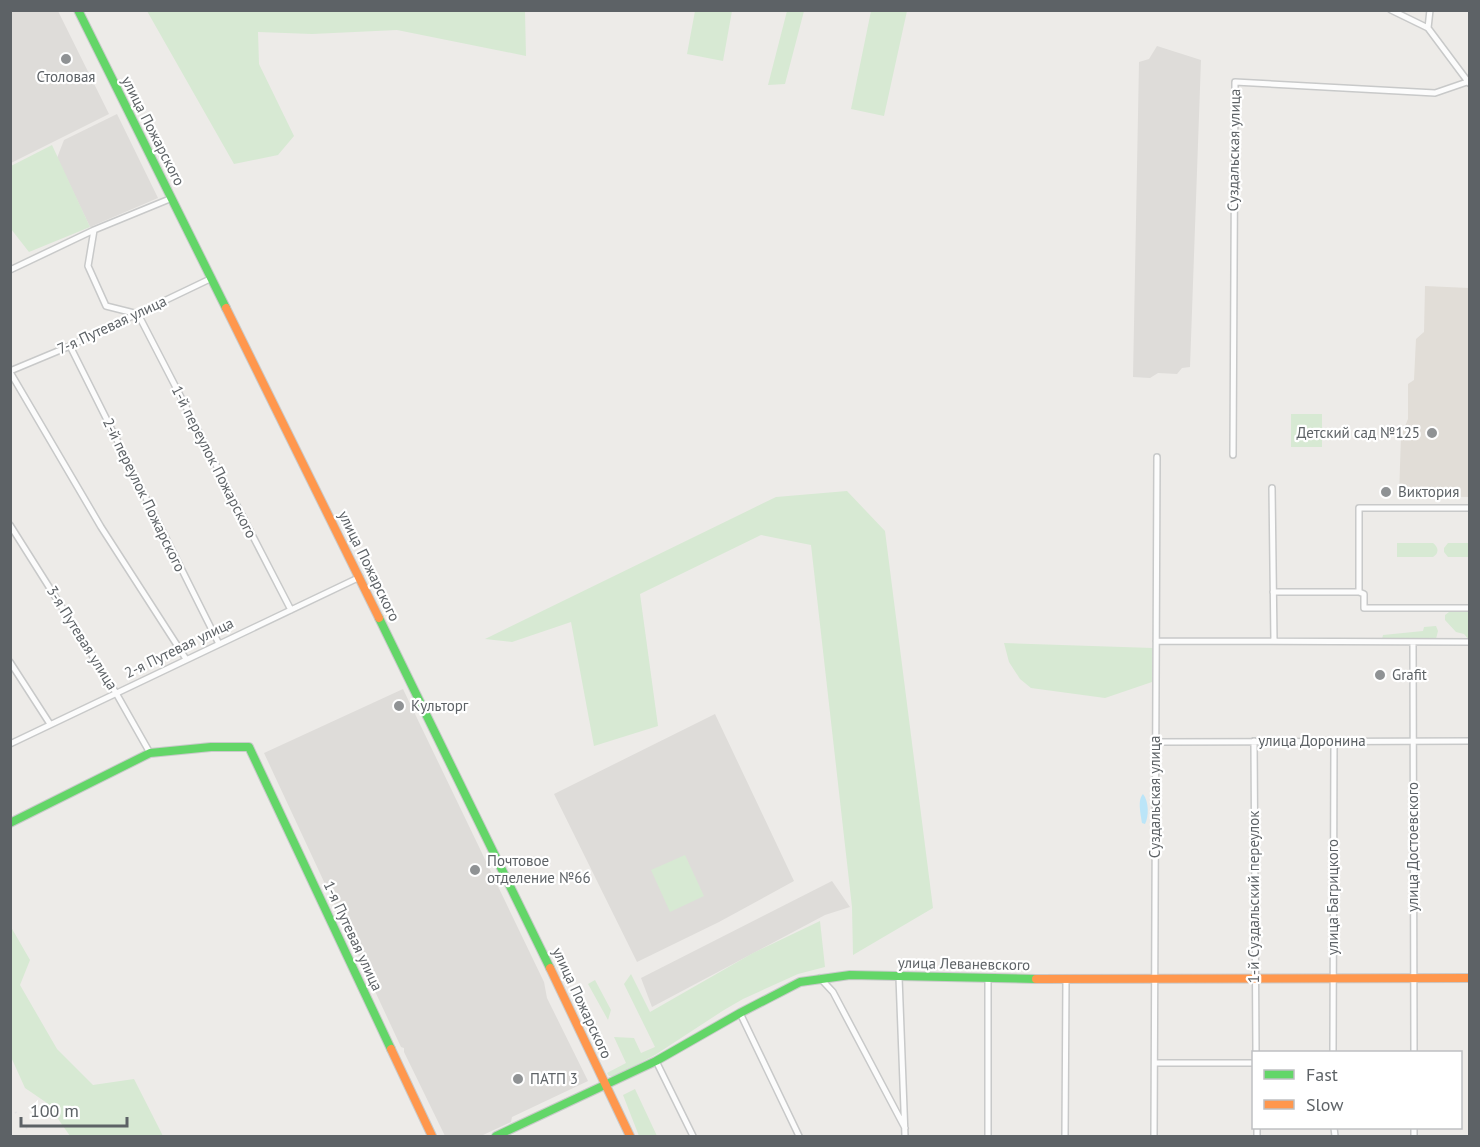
<svg xmlns="http://www.w3.org/2000/svg" width="1480" height="1147" viewBox="0 0 1480 1147" font-family="'PT Sans',sans-serif">
<style>
.industrial{fill:#dedcd9}
.education{fill:#e1ddd7}
.green{fill:#d7e9d3}
.water{fill:#bbe5f8}
.lines{fill:none;stroke-linecap:round;stroke-linejoin:round}
.street-casing{stroke:#c8c9c9;stroke-width:8}
.fast-casing{stroke:#c9caca;stroke-width:10}
.slow-casing{stroke:#c9caca;stroke-width:10}
.street{stroke:#fcfcfc;stroke-width:5}
.fast{stroke:#63d668;stroke-width:8}
.slow{stroke:#ff974d;stroke-width:8}
.rail{stroke:#e3e2e3;stroke-width:2;stroke-dasharray:1.5 8;stroke-linecap:butt}
.poi-dot{fill:#8f9294;stroke:#fff;stroke-width:2}
.labels{text-anchor:middle;stroke-width:4.5;stroke-linejoin:round;paint-order:stroke}
.poi-label{font-size:15px;fill:#5d6266;stroke:#fff;text-anchor:start}
.street-label{font-size:15px;fill:#5d6266;stroke:#fff}
</style>
<rect width="100%" height="100%" fill="#edebe8"/>
<path class="industrial" d="M11,10l47,1 51,103 -98,49z
M1157,46l44,14 -11,307 -8,1 -5,6 -19,-1 -8,5 -17,-1 6,-315 10,-3z
M117,114l41,84 -68,29 -33,-69 7,-18z
M403,689l141,293 3,16 41,83 -76,36 -1,5 -28,13 -38,1 -41,-84v-4l-3,-1 -137,-294z
M715,714l79,167 -75,41 -82,40 -83,-168z
M832,881l18,26 -25,8 -173,92 -11,-29z"/>
<path class="education" d="M1425,286l44,2v209l-70,-1 2,-60 7,-17v-35l6,-4 2,-41 8,-7z"/>
<path class="green" d="M147,11h378l1,45 -129,-26 -85,4 -54,-2 1,32 35,72 -16,19 -44,9z
M695,11h37l-9,50 -36,-7z
M787,11h17l-19,73 -17,1z
M871,11h36l-23,105 -33,-7z
M52,145l38,82 -61,25 -18,-23v-63z
M1291,414h31v33h-31z
M847,491l38,40 48,377 -80,47 -1,-48 -41,-362 -50,-10 -121,59 18,132 -64,20 -23,-124 -59,20 -27,-3 291,-142z
M1397,543h36c6,5 6,10 0,14h-36z
M1448,543h21v14h-21l-4,-5v-4z
M1469,611v29l-5,-6 -8,-2 -11,-12v-5l4,-3z
M1436,626l2,5 -2,8h-54l1,-4 40,-4 1,-4z
M1004,643l149,5 -1,34 -47,16 -74,-10 -11,-9 -11,-17z
M685,855l19,41 -34,16 -19,-42z
M820,921l5,46 -27,7 -55,25 -19,11 -69,45 -40,21h-6l-2,-3 19,-10 -12,-26 20,1 7,15 14,-6 -31,-63 7,-10 19,38 103,-59z
M11,927l19,33 -10,25 37,64 36,36 41,-6 29,57h-93l-23,-33 -22,-15 -14,-31z
M595,980l16,30 -3,10 -20,-36z
M635,1089l22,47h-18l-16,-41z"/>
<path class="water" d="M1143,794c6,7 6,23 2,30l-3,-1c-1,-8 -5,-23 1,-29z"/>
<g class="lines">
<defs>
<path id="street" d="M1391,10l37,18 41,55
M1428,28l2,-18
M94,230l-6,36 18,40 32,8 153,296
M10,270l84,-40 78,-32
M70,346l149,298
M10,371l60,-25 142,-68
M10,372l91,155 85,132
M1233,455l2,-373 200,11 35,-12
M1272,488l2,153
M10,525l106,168 34,60
M1273,592h86v-84h111
M1359,592l5,2v14h106
M1156,641l314,1
M1413,642l1,410
M10,662l40,62
M1254,741l2,311
M1155,742l315,-1
M10,744l350,-167
M899,977l6,159
M820,978l13,14 72,136
M740,1013l59,123
M1333,1052l1,-311
M656,1061l37,75
M1155,1063h99
M1257,1128v8
M1334,1128l1,8
M1414,1128v8
M988,1136v-157
M1065,1136l1,-157
M1154,1136l3,-679"/>
<path id="fast" d="M78,10l148,298
M379,618l171,350
M10,823l140,-70 61,-6h38l142,302
M496,1136l160,-75 84,-48 60,-31 50,-7 186,4"/>
<path id="slow" d="M226,308l153,310
M550,968l80,168
M1036,979l434,-1
M391,1049l41,87"/>
</defs>
<use href="#street" class="street-casing"/>
<use href="#fast" class="fast-casing"/>
<use href="#slow" class="slow-casing"/>
<use href="#street" class="street"/>
<use href="#fast" class="fast"/>
<use href="#slow" class="slow"/>
<path class="rail" d="M10,1104l22,32"/>
</g>
<g class="poi-dot">
<circle cx="66" cy="59" r="6"/>
<circle cx="1432" cy="433" r="6"/>
<circle cx="1386" cy="492" r="6"/>
<circle cx="1380" cy="675" r="6"/>
<circle cx="399" cy="706" r="6"/>
<circle cx="475" cy="870" r="6"/>
<circle cx="518" cy="1079" r="6"/>
</g>
<g class="labels">
<g class="poi-label">
<text x="66" y="82" text-anchor="middle">Столовая</text>
<text x="1420" y="438" text-anchor="end">Детский сад №125</text>
<text x="1398" y="497">Виктория</text>
<text x="1392" y="680">Grafit</text>
<text x="411" y="711">Культорг</text>
<text x="487" y="866">Почтовое<tspan x="487" dy="17">отделение №66</tspan></text>
<text x="530" y="1084">ПАТП 3</text>
</g>
<g class="street-label">
<text transform="translate(153 131) rotate(63)" y="5">улица Пожарского</text>
<text transform="translate(1234 150) rotate(-89)" y="5">Суздальская улица</text>
<text transform="translate(112 325) rotate(-25)" y="5">7-я Путевая улица</text>
<text transform="translate(214 462) rotate(63)" y="5">1-й переулок Пожарского</text>
<text transform="translate(144 495) rotate(64)" y="5">2-й переулок Пожарского</text>
<text transform="translate(369 566) rotate(64)" y="5">улица Пожарского</text>
<text transform="translate(82 638) rotate(58)" y="5">3-я Путевая улица</text>
<text transform="translate(179 648) rotate(-26)" y="5">2-я Путевая улица</text>
<text x="1312" y="746">улица Доронина</text>
<text transform="translate(1155 797) rotate(-90)" y="5">Суздальская улица</text>
<text transform="translate(1413 847) rotate(-90)" y="5">улица Достоевского</text>
<text transform="translate(1254 897) rotate(-90)" y="5">1-й Суздальский переулок</text>
<text transform="translate(1333 897) rotate(-90)" y="5">улица Багрицкого</text>
<text transform="translate(353 936) rotate(65)" y="5">1-я Путевая улица</text>
<text transform="translate(964 964) rotate(1)" y="5">улица Леваневского</text>
<text transform="translate(582 1003) rotate(65)" y="5">улица Пожарского</text>
</g>
</g>
<rect width="1480" height="1147" fill="none" stroke="#5d6266" stroke-width="24"/>
<rect x="1252" y="1051" width="210" height="78" fill="#ffffff" stroke="#bec0c2" stroke-width="1.5"/>
<rect x="1264" y="1070" width="30" height="9" fill="#63d668" stroke="#bec0c2" stroke-width="1.5"/>
<text x="1306" y="1081" font-size="18" fill="#5d6266">Fast</text>
<rect x="1264" y="1100" width="30" height="9" fill="#ff974d" stroke="#bec0c2" stroke-width="1.5"/>
<text x="1306" y="1111" font-size="18" fill="#5d6266">Slow</text>
<path d="M21 1117v9h106v-9" fill="none" stroke="#5d6266" stroke-width="3"/>
<text x="30" y="1117" font-size="18" fill="#5d6266" stroke="#ffffff" stroke-width="4.5" paint-order="stroke">100 m</text>
</svg>
